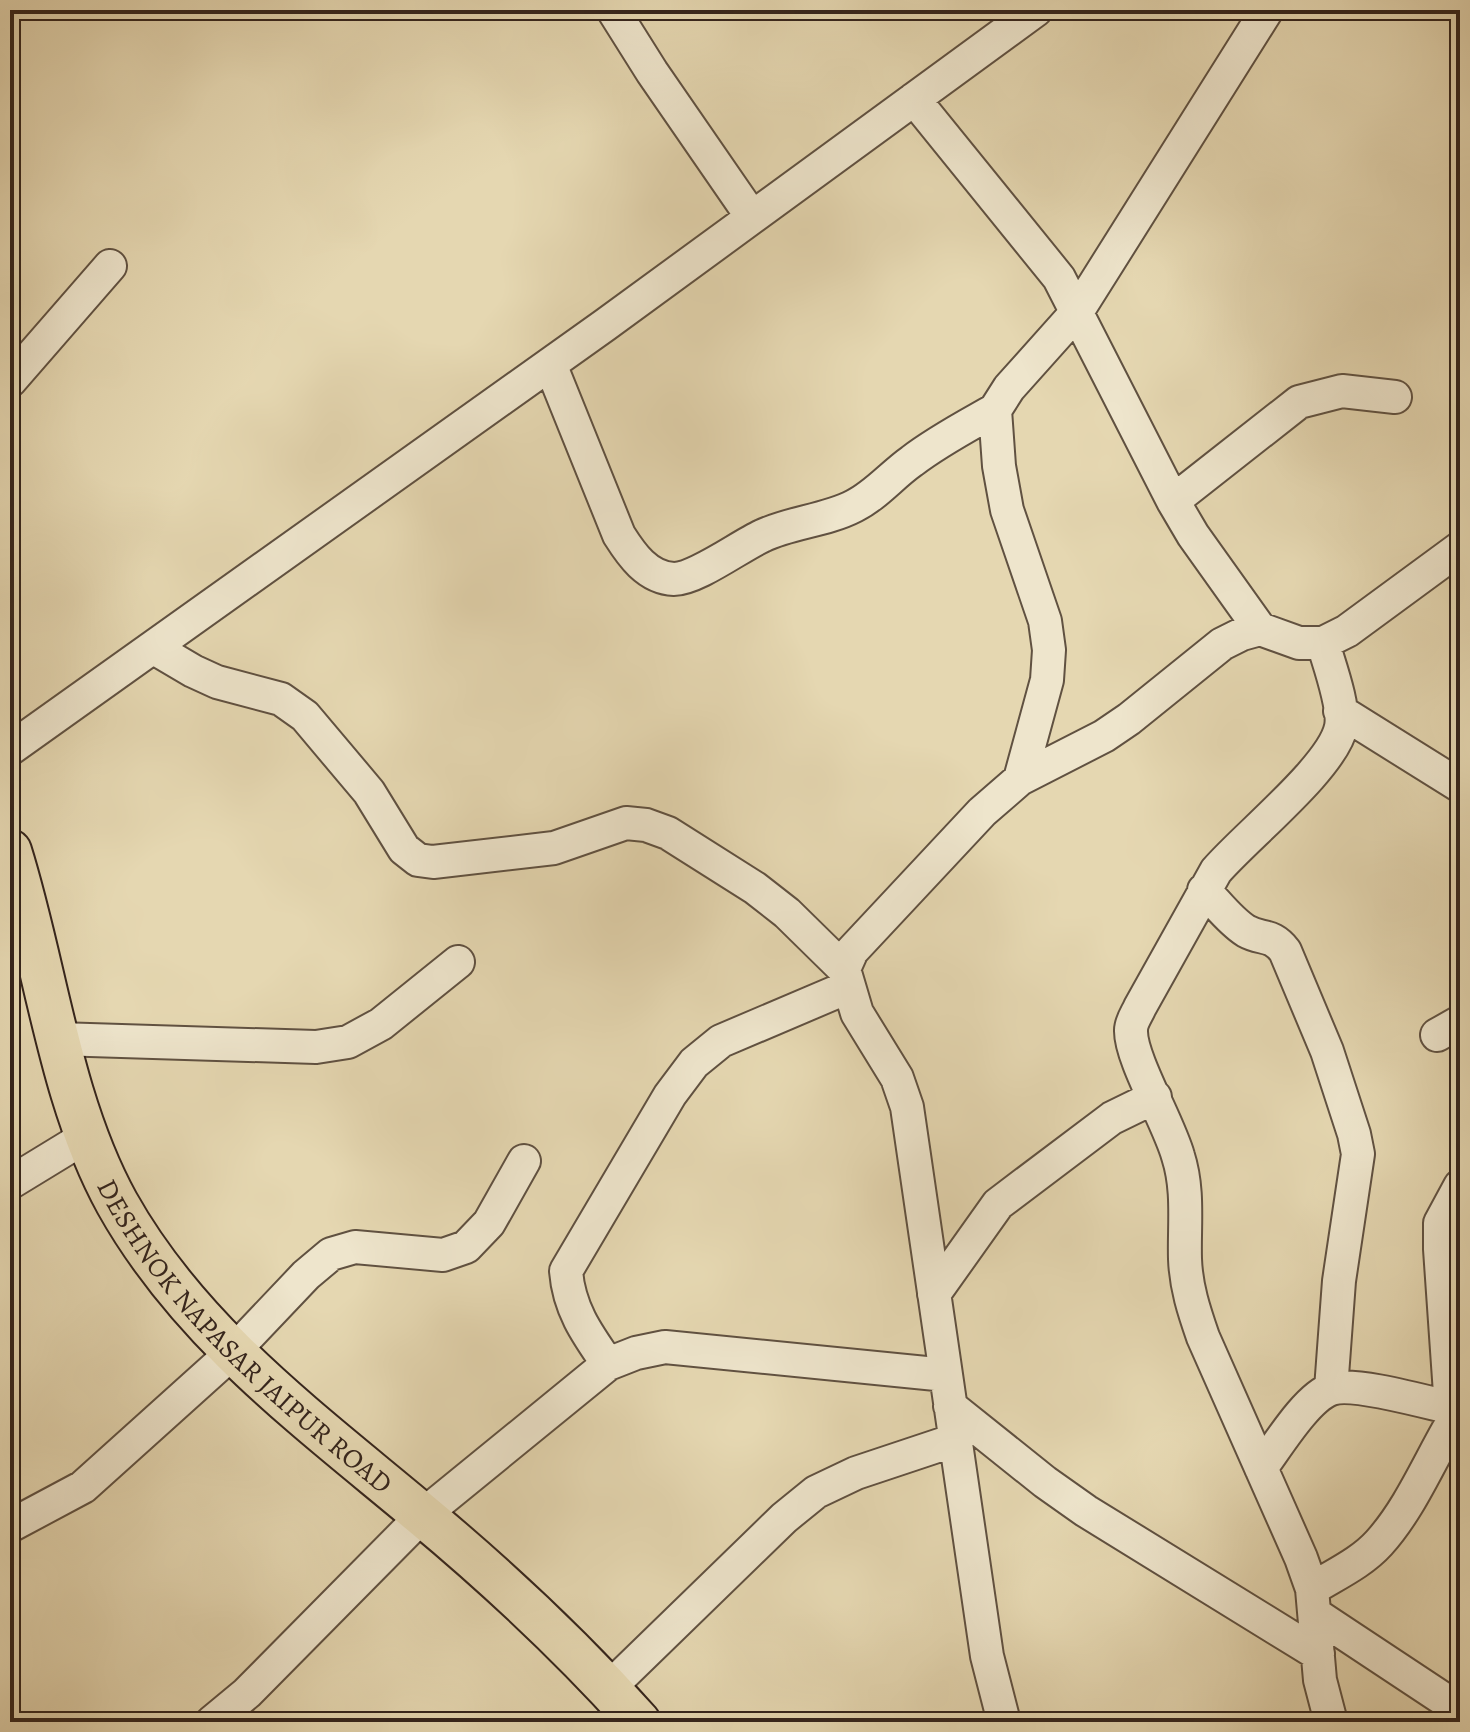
<svg xmlns="http://www.w3.org/2000/svg" width="1470" height="1732" viewBox="0 0 1470 1732" font-family="Alegreya,serif">
<style>
.lines{fill:none;stroke-linecap:round;stroke-linejoin:round}
.minor-casing{stroke:#605141;stroke-width:36}
.major-casing{stroke:#34241c;stroke-width:46}
.minor{stroke:#eee5cc;stroke-width:32}
.major{stroke:#e5d7b1;stroke-width:42}
.labels{text-anchor:middle;stroke-width:6;stroke-linejoin:round;paint-order:stroke}
.street-label{font-size:28px;fill:#34241c;stroke:#eee5cc}
</style>
<rect width="100%" height="100%" fill="#e5d7b1"/>
<filter id="stains"><feTurbulence type="fractalNoise" baseFrequency=".0025" numOctaves="4"/><feColorMatrix values="0 0 0 0 .2 0 0 0 0 .09 0 0 0 0 .02 0 0 0 .5 -.17"/></filter>
<radialGradient id="worn" r=".72"><stop offset=".6" stop-color="#630" stop-opacity="0"/><stop offset="1" stop-color="#630" stop-opacity=".3"/></radialGradient>
<g class="lines">
<defs>
<path id="minor" d="M613,10l39,62 100,145
M914,99l145,179 114,223 20,34 67,94
M550,364l69,171c12,19 28,43 55,44 22,0 66,-33 88,-43 29,-14 63,-15 92,-30 22,-11 38,-31 58,-45 26,-20 55,-35 83,-51
M10,381l100,-115
M1173,501l126,-99 43,-11 53,6
M1323,643c6,21 22,64 18,84 -8,40 -96,110 -125,144l-76,136c-3,7 -9,15 -9,23 -1,28 38,93 47,126 11,34 6,69 7,103 1,28 9,52 18,78l98,221 11,31 8,91 11,42
M154,648l39,23 24,11 64,17 24,17 64,76 35,57 14,11 15,2 121,-14 72,-25 20,2 22,8 87,55 32,25 57,56
M1340,711l120,75
M10,749l595,-424 431,-315
M1020,779l27,-99 2,-30 -4,-29 -38,-111 -8,-44 -4,-56 14,-22 68,-76 190,-302
M1204,890c13,13 26,31 42,41 16,9 25,2 39,20l42,100 27,83 4,20 -19,127 -8,108
M1437,1035l23,-13
M58,1039l258,8 32,-5 33,-18 77,-62
M10,1183l77,-47
M934,1294l64,-90 114,-86 43,-21
M608,1364c-21,-30 -39,-55 -42,-93l104,-176 24,-32 27,-22 127,-54
M950,1406l95,76 41,29 232,143
M1451,1408l-11,-159v-26l20,-37
M1261,1468c16,-21 45,-70 70,-79 23,-8 102,15 129,21
M10,1526l73,-39 150,-135 73,-77 25,-21 24,-7 88,8 23,-8 23,-24 35,-62
M1312,1589c22,-14 49,-26 67,-46 29,-32 48,-76 69,-113l12,-10
M1315,1614l145,96
M609,1688l175,-170 32,-26 40,-19 99,-33
M212,1722l35,-29 176,-178 185,-151 28,-11 29,-6 281,28
M1004,1722l-17,-66 -80,-549 -10,-29 -40,-65 -13,-44 8,-18 130,-139 38,-33 84,-43 25,-17 93,-75 20,-10 18,-5 39,14h24l24,-12 113,-83"/>
<g id="major">
<path id="s1" d="M10,851c36,114 49,247 107,352 72,129 192,217 303,310 77,64 152,134 219,209"/>
</g>
</defs>
<use href="#minor" class="minor-casing"/>
<use href="#major" class="major-casing"/>
<use href="#minor" class="minor"/>
<use href="#major" class="major"/>
</g>
<g class="labels">
<g class="street-label">
<text dy="10" stroke="none"><textPath href="#s1" startOffset="554">DESHNOK NAPASAR JAIPUR ROAD</textPath></text>
</g>
</g>
<rect width="1470" height="1732" fill="none" stroke="#e5d7b1" stroke-width="40"/>
<rect x="12" y="12" width="1446" height="1708" fill="none" stroke="#34241c" stroke-width="4"/>
<rect x="20" y="20" width="1430" height="1692" fill="none" stroke="#34241c" stroke-width="2"/>
<rect width="100%" height="100%" filter="url(#stains)"/>
<rect width="100%" height="100%" fill="url(#worn)"/>
</svg>
